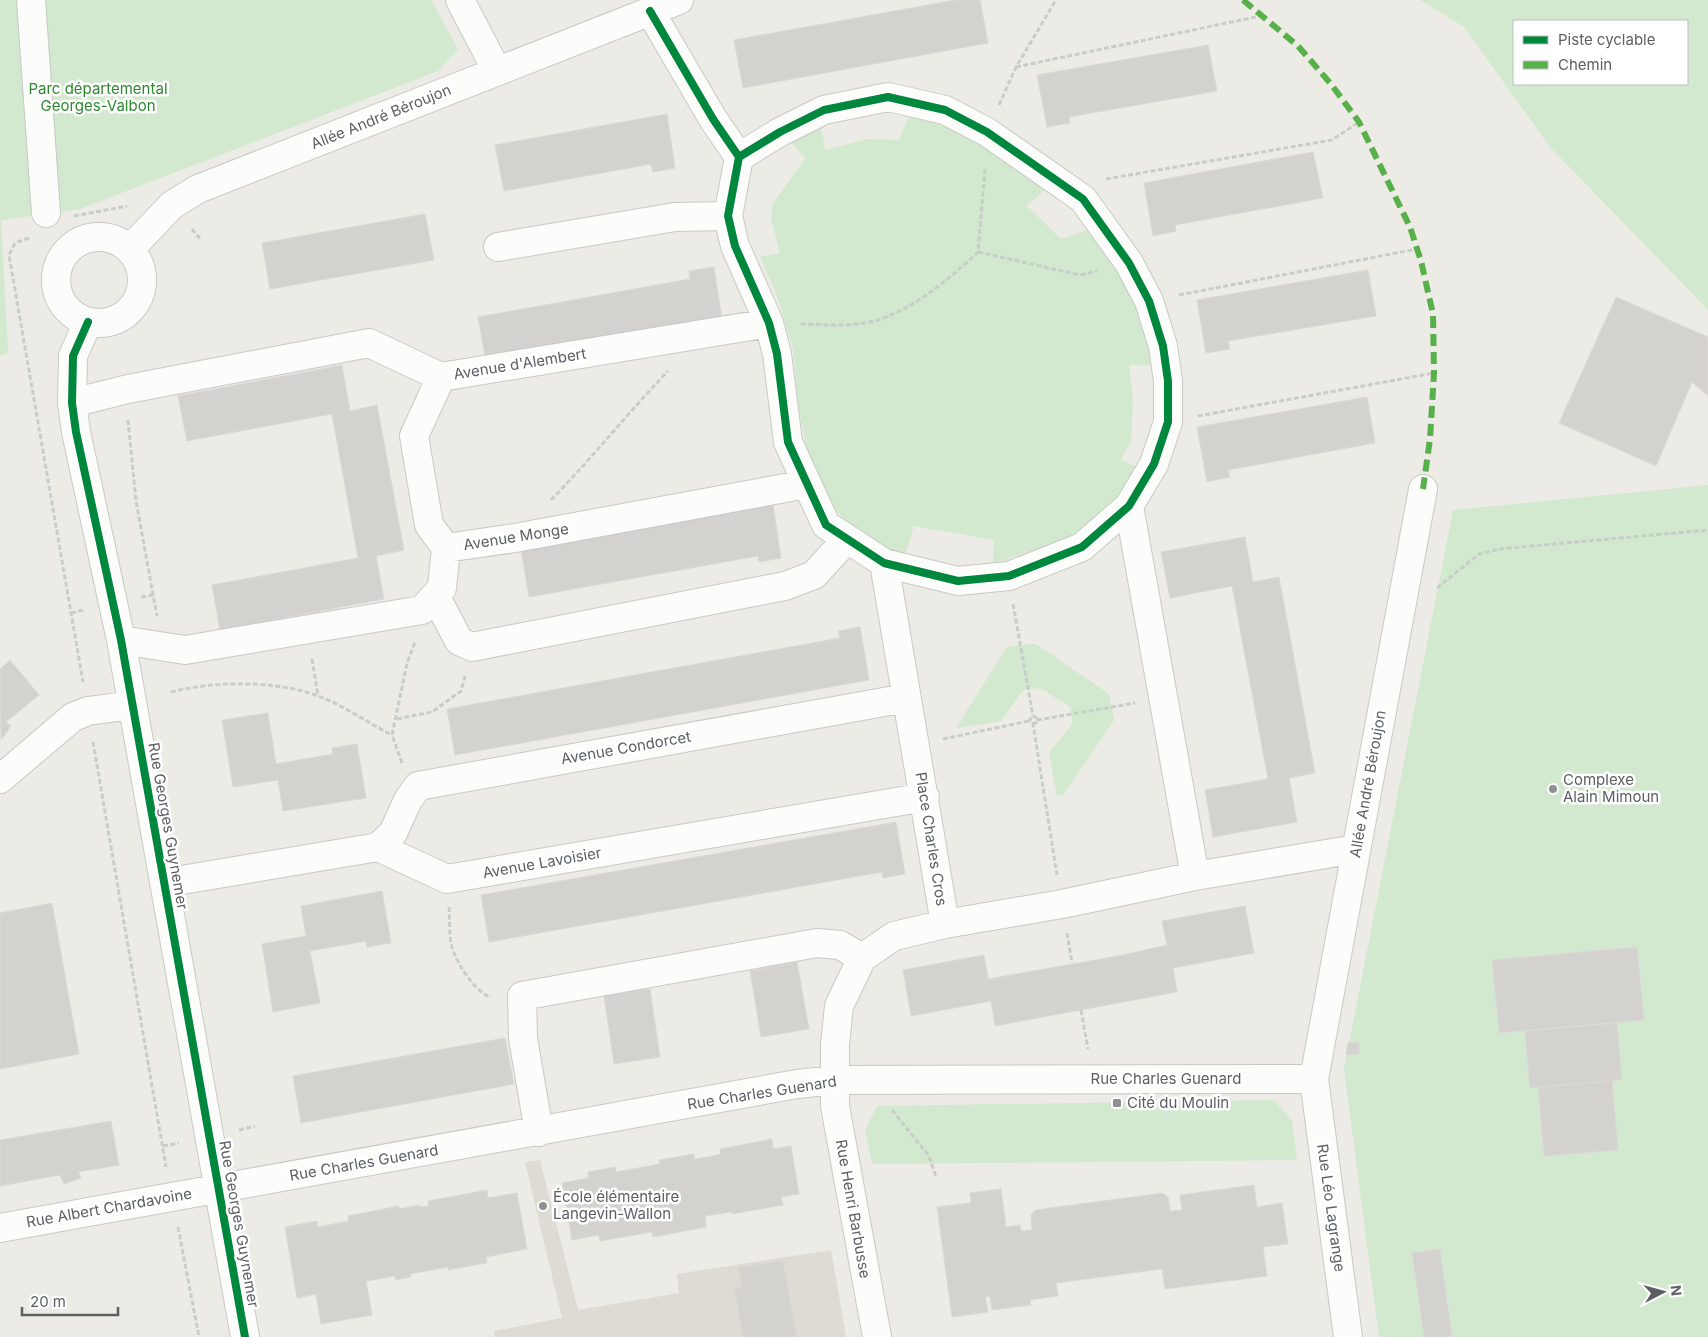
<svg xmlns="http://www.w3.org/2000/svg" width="1708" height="1337" viewBox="0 0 1708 1337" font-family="Inter,sans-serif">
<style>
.education{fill:#dedbd4}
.green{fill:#d3e9cf;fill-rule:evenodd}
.building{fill:#d3d2cf;stroke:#dcd9d4}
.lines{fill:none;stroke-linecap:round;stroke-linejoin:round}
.minor-casing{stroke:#c8c8c6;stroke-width:30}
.path{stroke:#c8cdca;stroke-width:3;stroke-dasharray:5 2.5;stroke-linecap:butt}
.minor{stroke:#fcfcfb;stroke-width:28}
.quiet{stroke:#58b04a;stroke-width:6;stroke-dasharray:12 6;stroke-linecap:butt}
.cycleway-casing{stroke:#fff;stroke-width:11}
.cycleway{stroke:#00873e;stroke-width:8}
.poi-dot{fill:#8e9091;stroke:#fff;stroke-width:2}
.labels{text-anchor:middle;stroke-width:5;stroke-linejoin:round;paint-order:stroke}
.park-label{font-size:15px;fill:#2f8731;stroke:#fff}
.street-label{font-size:15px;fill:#5b5f64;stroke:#fff}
.poi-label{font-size:15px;fill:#5b5f64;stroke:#fff;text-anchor:start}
</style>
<rect width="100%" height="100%" fill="#ecebe5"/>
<path class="education" d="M540,1160l38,150 101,-17 -2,-19 154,-24 15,87h-351l-1,-6 68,-13 -37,-156z"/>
<path class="green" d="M0,0h431l27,49 -20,22 -358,138 -79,11 7,132 -8,5z
M1420,0h288v310l-158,-163 -86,-120zM1514,21h173v63h-173z
M909,116c52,9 99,39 140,70l-22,20 34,33 32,-11 43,72 17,66 -24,-1 4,34 -2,42 -10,18 15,8c-7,16 -15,32 -29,44 -27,27 -79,40 -114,53l1,-24 -80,-14 -10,32 -26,-8 -33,-28 -19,-27 -20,-49 -7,-36 -6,-61 -16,-53 -17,-39 20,-4 -9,-35 2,-15 32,-44 -14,-17 30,-18 4,26 42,-11 32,1z
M1708,485v852h-329l-35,-268 109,-559z
M1030,644h6l73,50 5,26 -50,74 -7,2 -8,-43 24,-30 -3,-16 -30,-19 -17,2 -22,31 -42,7 -2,-2 50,-79z
M1273,1100l19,20 5,40 -425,4 -7,-34 12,-24z"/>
<path class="building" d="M955,0h25l8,43 -245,45 -9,-48z
M1208,45l9,46 -148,26 1,6 -23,4 -10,-52z
M667,114l8,54 -22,4 -2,-8 -147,27 -9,-46z
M1313,152l10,46 -148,27 1,6 -23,5 -9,-53z
M425,214l9,46 -164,29 -8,-46z
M714,267l8,53 -236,42 -8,-45 212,-38 -1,-8z
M1368,270l8,46 -148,25 2,8 -24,4 -9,-53z
M1616,297l92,40v59l-16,-14 -36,84 -97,-43z
M342,365l8,46 27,-6 27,145 -28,6 8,43 -164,31 -8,-45 146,-27 -26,-144 -145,27 -9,-45z
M1367,397l8,46 -147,27 2,7 -23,5 -10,-55z
M773,505l8,53 -22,4 -1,-6 -229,41 -8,-47z
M1245,537l8,45 26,-5 36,196 -26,5 8,44 -84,15 -8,-47 63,-11 -36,-193 -62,12 -9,-46z
M860,627l9,53 -414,75 -8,-46 393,-71 -2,-7z
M10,660l29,35 -33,27 5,4 -10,14 -1,-71z
M268,713l8,51 57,-10 -1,-6 25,-4 9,54 -83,13 -5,-31 -45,7 -11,-67z
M896,822l9,52 -22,4 -1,-6 -393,70 -8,-47z
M382,891l9,52 -24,4 -1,-6 -56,10 10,52 -47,9 -11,-68 44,-8 -5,-30z
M52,903l27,151 -79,15v-156z
M1245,906l9,47 -81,15 4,24 -182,34 -4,-25 -80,15 -8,-46 81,-15 4,24 130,-23 49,-11 -5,-24z
M1637,947l7,73 -145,13 -7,-73z
M797,962l12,67 -48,8 -11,-66z
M650,989l10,68 -46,7 -10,-68z
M1617,1023l5,57 -92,8 -5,-57z
M505,1038l9,46 -213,39 -8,-47z
M1359,1042v12l-13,1 2,-12z
M1612,1081l6,69 -74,6 -6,-69z
M111,1121l8,44 -41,7 3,6 -17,6 -4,-9 -60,11v-46z
M772,1139l1,10 18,-3 8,48 -18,3 2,8 -51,9 -1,-2 -26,4 1,11 -53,10 -1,-5 -52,9 -1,-6 -27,5 -10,-57 26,-5v-6l27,-5 1,5 44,-8 -1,-4 35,-6v5l14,-2 13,-3 -1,-5z
M1254,1185l3,22 25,-4 6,41 -25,3 4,29 -102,13 -3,-20 -106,14 2,13 -28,4 1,5 -39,5 -2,-14 -5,1 3,15 -36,5 -15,-110 34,-4 -1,-10 31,-4 5,38 14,-2 1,6 11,-1 -1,-15 4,-5 128,-17 5,4 2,14 12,-1 -2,-15z
M487,1190l1,8 29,-5 10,56 -41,8 1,6 -39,7v-3l-38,7 1,3 -15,3 -1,-4 -29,5 6,34 -51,9 -5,-30 -19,4 -12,-71 32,-6 1,6 31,-6 -1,-5 51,-10v3l21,-4v2l9,-1 -1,-5z
M1440,1249l12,88h-28l-12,-84z
M783,1260l14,77h-54l-9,-49 8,-1 -4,-20z"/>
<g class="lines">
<defs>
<path id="minor" d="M31,0l15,213
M460,0l37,71
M650,11l63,108 26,38 -11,59 7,30 34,77 8,31 11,88 38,83 58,38 74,18 51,-5 73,-29 47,-41 25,-42 14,-42v-41l-5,-35 -14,-45 -20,-38 -46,-64 -96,-67 -42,-22 -57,-13 -64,13 -44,22 -41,25
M56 280a43 43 0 1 1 86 0a43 43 0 1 1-86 0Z
M498,247l177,-30 53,-1
M130,249l42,-44 26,-16 481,-189
M88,322l-15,34 -1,47 4,29 45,208 124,697
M441,377l-27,59 15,89 17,23
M72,403l56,-14 241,-46 72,34 328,-54
M1129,506l66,370
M884,563l61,361 117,-20 133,-28 161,-27
M436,597l23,44 13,6 313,-61 29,-11 33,-36
M121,640l64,10 237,-40 20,-22 4,-40 69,-10 292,-54
M0,779l73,-62 15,-6 44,-6
M378,847l15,-14 15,-33 10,-14 488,-88
M164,883l214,-36 69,32 478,-82
M539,1132l-16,-94 -1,-42 295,-53 23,2 22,13
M0,1228l797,-144 37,-4 480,-1
M877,1337l-42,-231v-61l4,-39 23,-48 32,-22 51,-12
M1348,1337l-34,-258 109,-590"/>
</defs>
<use href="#minor" class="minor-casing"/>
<path class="path" d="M1016,67l244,-51
M999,105l17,-38 40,-67
M1106,179l226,-39 27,-18
M74,216l53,-10
M192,229l9,11
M29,238l-14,5 -6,12 74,427
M978,252l102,23 17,-4
M1179,295l238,-46
M801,324c24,1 57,3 80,-5 38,-14 68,-40 97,-67l7,-83
M1198,416l236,-43
M128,420l8,81 21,115
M551,500c41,-42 77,-87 117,-129
M1437,588l42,-34 20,-5 209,-19
M141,597l12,-2
M1013,604l20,112
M71,613l13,-3
M312,659l6,37
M171,692c43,-11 105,-12 147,4 25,9 50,27 74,39
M397,719l35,-7 29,-21 4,-15
M1037,720l98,-17
M1033,724l3,-1 1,-5 -4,-2 -4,5 4,3 24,151
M943,739l86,-18
M93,742l73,425
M402,763l-10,-28 15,-72 8,-21
M449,907c1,12 0,24 2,36 3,17 24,50 40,54
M1067,933l5,30
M1081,1010l7,39
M892,1110l37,46 7,21
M239,1130l16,-4
M163,1146l16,-3
M178,1227l21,110"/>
<use href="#minor" class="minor"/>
<path class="quiet" d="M1243,0l55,46 33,38 28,38 51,105 11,34 12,53 1,59 -4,66 -7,50"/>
<defs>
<path id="cycleway" d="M650,11l63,108 26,38 -11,59 7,30 34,77 8,31 11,88 38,83 58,38 74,18 51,-5 73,-29 47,-41 25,-42 14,-42v-41l-5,-35 -14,-45 -20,-38 -46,-64 -96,-67 -42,-22 -57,-13 -64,13 -44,22 -41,25
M88,322l-15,34 -1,47 4,29 45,208 124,697"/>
</defs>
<use href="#cycleway" class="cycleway-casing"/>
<use href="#cycleway" class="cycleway"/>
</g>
<g class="poi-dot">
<circle cx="1553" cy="789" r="5"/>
<rect x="1112" y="1098" width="10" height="10" rx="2.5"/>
<circle cx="543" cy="1206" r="5"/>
</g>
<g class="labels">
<g class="park-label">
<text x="98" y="94">Parc départemental<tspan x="98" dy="17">Georges-Valbon</tspan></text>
</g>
<g class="street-label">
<text transform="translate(381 117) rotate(-22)" y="5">Allée André Béroujon</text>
<text transform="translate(520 364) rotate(-9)" y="5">Avenue d'Alembert</text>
<text transform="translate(516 537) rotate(-9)" y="5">Avenue Monge</text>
<text transform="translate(626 748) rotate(-10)" y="5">Avenue Condorcet</text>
<text transform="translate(1368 784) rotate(-80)" y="5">Allée André Béroujon</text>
<text transform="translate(168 826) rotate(80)" y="5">Rue Georges Guynemer</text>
<text transform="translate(931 839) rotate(81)" y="5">Place Charles Cros</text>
<text transform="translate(542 863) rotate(-10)" y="5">Avenue Lavoisier</text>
<text x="1166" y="1084">Rue Charles Guenard</text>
<text transform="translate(762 1093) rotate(-9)" y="5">Rue Charles Guenard</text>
<text transform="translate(364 1163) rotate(-10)" y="5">Rue Charles Guenard</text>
<text transform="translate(109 1208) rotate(-10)" y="5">Rue Albert Chardavoine</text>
<text transform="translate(1331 1208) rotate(82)" y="5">Rue Léo Lagrange</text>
<text transform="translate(853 1209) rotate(80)" y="5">Rue Henri Barbusse</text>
<text transform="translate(239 1224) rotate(80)" y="5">Rue Georges Guynemer</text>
</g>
<g class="poi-label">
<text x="1563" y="785">Complexe<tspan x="1563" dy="17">Alain Mimoun</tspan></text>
<text x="1127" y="1108">Cité du Moulin</text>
<text x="553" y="1202">École élémentaire<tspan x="553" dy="17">Langevin-Wallon</tspan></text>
</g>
</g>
<rect x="1513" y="20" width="175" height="65" fill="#ffffff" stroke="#bdbfc1"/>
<rect x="1523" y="36" width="25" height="8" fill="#00873e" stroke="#bdbfc1"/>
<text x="1558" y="45" font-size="15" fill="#5b5f64">Piste cyclable</text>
<rect x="1523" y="61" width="25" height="8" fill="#58b04a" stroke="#bdbfc1"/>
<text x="1558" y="70" font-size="15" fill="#5b5f64">Chemin</text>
<g transform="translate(1663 1292) rotate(84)" stroke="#ffffff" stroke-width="4" paint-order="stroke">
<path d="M0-4L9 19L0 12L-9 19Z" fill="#5b5f64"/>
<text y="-8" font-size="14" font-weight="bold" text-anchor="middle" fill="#5b5f64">N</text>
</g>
<path d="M22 1307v8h96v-8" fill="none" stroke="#5b5f64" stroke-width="2.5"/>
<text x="30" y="1307" font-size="15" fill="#5b5f64" stroke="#ffffff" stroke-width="4" paint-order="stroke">20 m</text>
</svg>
